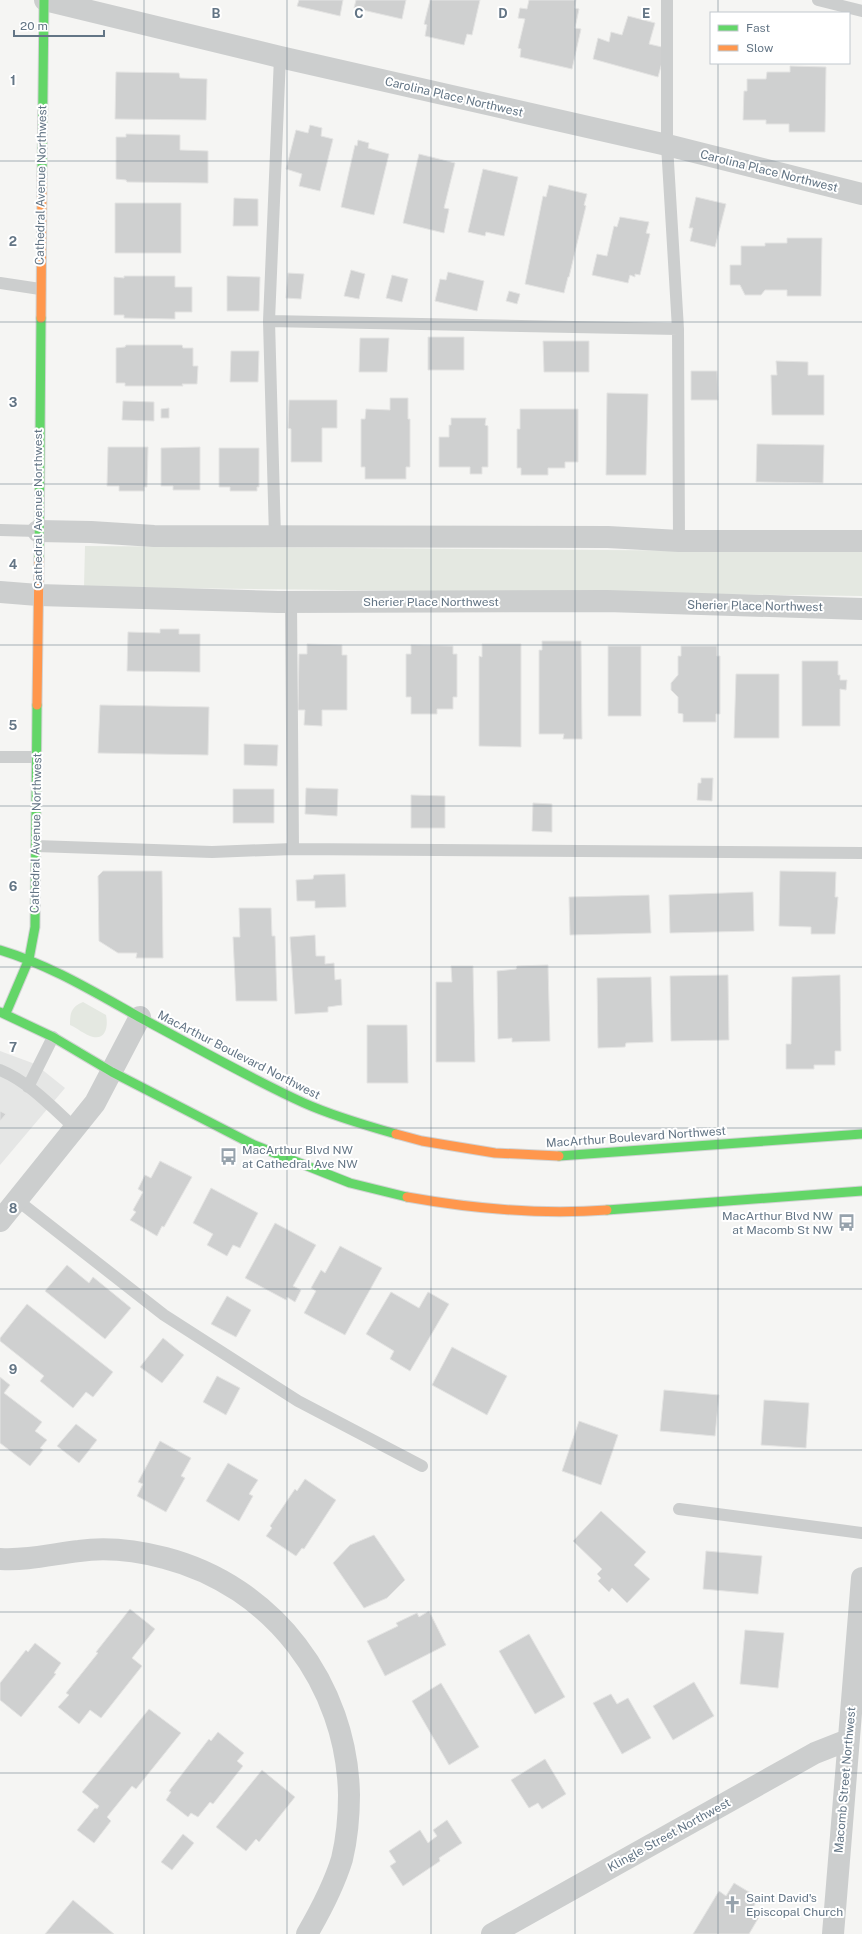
<svg xmlns="http://www.w3.org/2000/svg" width="862" height="1934" viewBox="0 0 862 1934" font-family="'Public Sans',sans-serif">
<style>
.built{fill:#e5e6e5}
.green{fill:#e4e8e1}
.building{fill:#cfd0d0;stroke:#e4e4e3}
.lines{fill:none;stroke-linecap:round;stroke-linejoin:round}
.fast-casing{stroke:#d1d3d3;stroke-width:11}
.slow-casing{stroke:#d1d3d3;stroke-width:11}
.lane{stroke:#cccece;stroke-width:12}
.street{stroke:#cccece;stroke-width:22}
.fast{stroke:#63d668;stroke-width:9}
.slow{stroke:#ff974d;stroke-width:9}
.grid{fill:none;stroke:#637585;stroke-width:1;stroke-opacity:0.55}
.labels{text-anchor:middle;stroke-width:4;stroke-linejoin:round;paint-order:stroke}
.street-label{font-size:12px;fill:#637585;stroke:#fff}
.poi-label{font-size:12px;fill:#637585;stroke:#fff;text-anchor:start}
.grid-label{font-size:13px;text-anchor:middle;font-weight:bold;fill:#637585;stroke:#fff;stroke-width:4;stroke-linejoin:round;paint-order:stroke}
</style>
<rect width="100%" height="100%" fill="#f5f5f3"/>
<path class="built" d="M0,1051l35,13 30,24 -65,77z"/>
<path class="green" d="M85,546l777,6v44l-778,-9z
M83,1002l23,13c2,9 1,25 -13,22 -8,-2 -16,-9 -23,-12 0,-12 1,-18 13,-23z"/>
<path class="building" d="M299,0h44l-3,16 -43,-10z
M356,0h50l-4,19 -48,-11z
M430,0h50l-8,35 -5,-1 -3,11 -39,-9 2,-11 -3,-1z
M529,0h47l-1,8 4,1 -4,19 6,1 -9,40 -52,-12 1,-8 -3,-1 7,-29 -7,-1 2,-10 7,1z
M628,16l27,7 -6,21 17,4 -8,29 -65,-18 5,-21 11,4 2,-10 11,3z
M790,66l36,1 -1,65h-36v-8h-23v-4h-23l1,-29h3v-12h19l1,-7h23z
M116,72l63,1 1,5 27,1 -1,41 -91,-1z
M310,125l12,3 -1,8 12,3 -13,52 -21,-5 3,-12 -16,-5 10,-39 12,3z
M126,134l54,1v15l28,1v32l-81,-1 -1,-2 -10,-1v-42h10z
M358,140l11,3 -1,5 21,6 -15,61 -33,-8 14,-62 2,1z
M419,154l36,9 -11,45 5,1 -5,24 -41,-10z
M483,169l35,8 -14,59 -18,-4 -1,4 -17,-4z
M549,185l38,9 -3,11 2,1 -17,71h-1l-4,16 -39,-9 18,-88 3,1z
M696,197l30,7 -11,43 -25,-6 3,-13h-4z
M234,198l24,1v27h-25z
M115,203h66v50h-66z
M620,217l29,5 -3,11 4,1 -10,41 -5,-1v3l-5,-2 -2,8 -36,-8 5,-21 10,2 7,-30 3,1z
M787,238h35l-1,58h-34v-6h-22l-4,5h-16l-5,-10h-10v-20h11v-19h24v-3h22z
M351,270l14,4 -6,25 -15,-3z
M448,272l36,9 -7,30 -42,-10 5,-22 6,1z
M288,273l16,1 -3,25 -15,-1z
M392,275l16,4 -6,23 -16,-4z
M124,276h51v11h17v25h-17v7l-51,-1v-3h-10v-38l10,1z
M227,276l33,1 -1,34h-32z
M509,291l11,3 -3,10 -11,-3z
M428,337h36v33h-36z
M360,338h29l-2,34h-28z
M543,341h46v31h-45z
M126,345h56l1,3h10v18h5l-1,18h-15l1,2h-58v-3h-9v-35l9,-1z
M231,351h28l-1,31h-28z
M776,361l32,1v13h16v40h-52l-1,-40h6z
M691,371h26l1,29h-27z
M607,393l41,1 -2,81h-40z
M390,398h18v21h2v48h-4v12h-41v-12h-4v-48h4l1,-10 24,1z
M289,400h48v28h-15v34h-31v-33l-3,-1z
M123,401l31,1v19l-32,-1z
M169,408v10h-8v-9z
M520,409h58v53h-13v6h-17v7h-27v-7h-4v-39h3z
M451,418h35l-1,7 3,1v41h-6v7h-12v-7h-31v-30h10v-12h2z
M757,444l67,1 -1,38 -67,-1z
M108,447h40l-1,40h-3v4h-25v-5h-12z
M200,447v43h-27v-4h-12v-38z
M219,448h40v39h-2v4h-27v-4h-11z
M160,629h19v5h21v38l-73,-1 1,-39 32,1z
M542,641h39l1,98h-19l1,-5h-25v-84h3z
M307,644l35,1v10h5v55h-25v16l-18,-1 1,-15h-7l1,-56h8z
M482,644h39v103l-42,-1v-90l3,1z
M411,645l42,1v8h4v43h-4v12h-16v5h-26v-17h-5v-43h5z
M608,646h33v70h-33z
M681,646h36v10h3v58h-4v8h-33v-8l-5,-1v-16l-7,-7v-7l7,-8v-19h3z
M802,661h36v14h2v5h7l-1,10 -6,-1v37h-38z
M736,674h43v64h-45z
M100,705l109,2 -1,48 -110,-2z
M244,744l34,1 -1,21 -33,-1z
M701,778h12l-1,23 -15,-1 1,-17h3z
M306,788l32,1 -1,27 -32,-2z
M233,789h41v34h-41z
M411,795l34,1v32h-34z
M533,803l19,1v28l-20,-1z
M103,871h59l1,87h-27l1,-5h-19l-19,-12 -1,-65z
M780,871l56,1 -1,25h3l-3,37h-24v-7l-32,-1z
M345,874l1,33 -31,1v-7h-18l-1,-21 17,-1 1,-4z
M753,892l1,39 -84,2 -1,-38z
M649,895l2,38 -81,2 -1,-38z
M239,908h32l1,28h3l2,65h-41l-3,-64h7z
M315,935l1,21h9v8l9,-1 1,17 6,-1 1,26 -14,2v5l-33,2 -5,-77z
M548,965l2,76 -38,1v-4l-14,1 -1,-68 19,-2 1,-3z
M451,966h22l2,96h-39v-80h16z
M728,975l1,65 -58,1 -1,-65z
M840,975l1,76h-6v14h-21v4h-28v-25h5l1,-67z
M651,977l2,65 -27,1 -1,4 -27,1 -1,-70z
M367,1025h40l1,58h-41z
M0,1111l6,3 -6,7z
M160,1161l32,16 -28,50 -2,-1 -5,10 -27,-16 6,-8 -3,-2 10,-18 -5,-3 7,-14 6,3z
M211,1188l47,25 -18,35 -7,-3 -6,11 -20,-11 6,-11 -20,-11z
M275,1223l41,22 -23,41 8,4 -6,12 -8,-5 -1,3 -41,-22z
M340,1246l42,22 -37,67 -41,-22 12,-22 -5,-3 10,-18 4,3z
M67,1265l22,18 4,-6 38,31 -26,31 -60,-48z
M391,1292l28,16 9,-16 21,12 -39,67 -20,-12 4,-8 -28,-17z
M227,1296l24,14 -15,27 -25,-13z
M27,1304l86,68 -20,25 -7,-5 -13,16 -33,-27 4,-5 -44,-35v-3z
M163,1338l21,17 -22,28 -22,-16z
M452,1347l55,29 -20,39 -55,-30z
M217,1376l23,12 -14,27 -23,-13z
M0,1377l10,8 -6,8 38,29 -7,9 12,9 -7,8 3,2 -13,16 -30,-23z
M664,1390l55,5 -4,41 -55,-5z
M764,1400l45,3 -3,45 -45,-3z
M579,1421l39,14 -17,50 -39,-14z
M76,1424l21,16 -18,23 -22,-17z
M160,1441l31,17 -10,18 4,2 -19,34 -29,-16 6,-12 -5,-2z
M228,1463l30,17 -9,14 4,2 -14,25 -33,-20z
M305,1479l31,21 -32,49 -2,-1 -6,8 -30,-20 6,-8 -2,-2 25,-37 2,2z
M601,1511l45,41 -12,13 16,14 -23,24 -15,-15 -3,4 -11,-11 3,-3 -4,-4 5,-5 -29,-28z
M374,1535l31,45 -18,18 -23,10 -31,-45 17,-18z
M706,1551l56,5 -4,38 -55,-5z
M130,1609l25,20 -23,29 10,8 -41,52 -11,-8 -11,14 -21,-17 11,-12 -3,-2 32,-40 -2,-1z
M429,1611l17,34 -61,31 -18,-35 31,-15 -2,-3 21,-10 2,4z
M745,1630l39,3 -6,55 -38,-4z
M529,1634l36,63 -30,17 -36,-63z
M35,1643l26,20 -7,10 2,1 -35,43 -21,-17v-17l26,-33 2,2z
M694,1682l20,34 -41,24 -20,-34z
M441,1683l38,64 -30,18 -37,-64z
M611,1694l6,10 11,-6 23,40 -29,16 -29,-51z
M149,1709l32,24 -45,56 -4,-3 -25,31 4,4 -17,22 -17,-13 18,-22 2,1 2,-3 -17,-14z
M218,1732l26,21 -7,8 6,5 -30,38 -3,-2 -12,15 -7,-4 -3,4 -22,-17 5,-8 -2,-1 40,-52 2,2z
M545,1759l21,35 -24,15 -4,-6 -9,5 -18,-28z
M262,1770l33,27 -36,45 -3,-3 -10,12 -30,-24z
M447,1820l15,23 -23,15 1,3 -37,25 -13,-20 6,-4 -7,-11 31,-21 8,13 9,-7 -4,-6z
M183,1834l11,9 -22,27 -11,-8z
M734,1883l25,15 -9,14 9,5 -10,17h-56l26,-43 7,5z
M73,1900l41,34h-69z"/>
<g class="lines">
<defs>
<path id="fast" d="M42,175l2,-175
M39,559l2,-241
M0,950c50,15 94,42 139,67 55,29 108,60 165,86 29,13 60,22 92,31
M0,1012l53,25 59,35 140,72 98,39 57,14
M6,1013l23,-54 6,-32 2,-222
M559,1156l303,-22
M607,1210l255,-19"/>
<path id="slow" d="M41,318l1,-143
M37,705l2,-146
M396,1134l26,7 73,12 64,3
M407,1197c67,12 132,18 200,13"/>
</defs>
<use href="#fast" class="fast-casing"/>
<use href="#slow" class="slow-casing"/>
<path class="lane" d="M667,0v145l11,184 1,212
M818,0l44,11
M0,283l40,6
M269,321l409,8
M0,530l38,1
M275,537l-6,-216 11,-264
M291,602l2,247
M0,757h36
M36,846l176,6 81,-3 569,4
M0,1070c28,11 53,38 75,58
M28,1087l25,-50
M17,1200l147,115 134,86 124,65
M679,1509l183,24"/>
<path class="street" d="M45,0l235,57 387,88 195,49
M38,531l53,1 63,4 454,1 71,4h183
M0,592l38,3 240,7 329,-1 255,8
M0,1221l95,-118 45,-86
M0,1559c27,2 53,-5 79,-8 28,-4 59,0 86,7 108,28 182,126 184,237 0,21 -2,43 -7,64 -8,26 -21,51 -35,75
M492,1934l323,-181 33,-13
M833,1934l29,-356"/>
<use href="#fast" class="fast"/>
<use href="#slow" class="slow"/>
</g>
<path class="grid" d="M144,0v1934M287,0v1934M431,0v1934M575,0v1934M718,0v13M718,63v1871M0,161h862M0,322h862M0,484h862M0,645h862M0,806h862M0,967h862M0,1128h862M0,1289h862M0,1450h862M0,1612h862M0,1773h862"/>
<defs>
<symbol id="bus-bare" viewBox="-9 -9 18 18"><path d="M-5-6H5V4H4V6H2V4H-2V6H-4V4H-5ZM-3.5-4V0h7V-4ZM-3.5 1.2v1.5H-2V1.2ZM2 1.2v1.5H3.5V1.2Z" fill="#96a2ac" stroke="#fff" stroke-width="2.5" paint-order="stroke"/></symbol>
<symbol id="church-bare" viewBox="-9 -9 18 18"><path d="M-1.2-6h2.4v3.5h3.3v2.4h-3.3V6h-2.4V-.1h-3.3v-2.4h3.3Z" fill="#96a2ac" stroke="#fff" stroke-width="2.5" paint-order="stroke"/></symbol>
</defs>
<g fill-rule="evenodd">
<use href="#bus-bare" x="216" y="1144" width="25" height="25"/>
<use href="#bus-bare" x="834" y="1210" width="25" height="25"/>
<use href="#church-bare" x="720" y="1892" width="25" height="25"/>
</g>
<g class="labels">
<g class="street-label">
<text transform="translate(454 97) rotate(13)" y="4">Carolina Place Northwest</text>
<text transform="translate(769 171) rotate(14)" y="4">Carolina Place Northwest</text>
<text transform="translate(41 185) rotate(-89)" y="4">Cathedral Avenue Northwest</text>
<text transform="translate(38 509) rotate(-90)" y="4">Cathedral Avenue Northwest</text>
<text x="431" y="606">Sherier Place Northwest</text>
<text transform="translate(755 606) rotate(1)" y="4">Sherier Place Northwest</text>
<text transform="translate(36 833) rotate(-89)" y="4">Cathedral Avenue Northwest</text>
<text transform="translate(239 1055) rotate(27)" y="4">MacArthur Boulevard Northwest</text>
<text transform="translate(636 1137) rotate(-4)" y="4">MacArthur Boulevard Northwest</text>
<text transform="translate(845 1780) rotate(-85)" y="4">Macomb Street Northwest</text>
<text transform="translate(669 1835) rotate(-29)" y="4">Klingle Street Northwest</text>
</g>
<g class="poi-label">
<text x="242" y="1154">MacArthur Blvd NW<tspan x="242" dy="14">at Cathedral Ave NW</tspan></text>
<text x="833" y="1220" text-anchor="end">MacArthur Blvd NW<tspan x="833" dy="14">at Macomb St NW</tspan></text>
<text x="746" y="1902">Saint David's<tspan x="746" dy="14">Episcopal Church</tspan></text>
</g>
</g>
<g class="grid-label">
<text x="216" y="18">B</text>
<text x="359" y="18">C</text>
<text x="503" y="18">D</text>
<text x="646" y="18">E</text>
<text x="13" y="85">1</text>
<text x="13" y="246">2</text>
<text x="13" y="407">3</text>
<text x="13" y="569">4</text>
<text x="13" y="730">5</text>
<text x="13" y="891">6</text>
<text x="13" y="1052">7</text>
<text x="13" y="1213">8</text>
<text x="13" y="1374">9</text>
</g>
<rect x="710" y="12" width="140" height="52" fill="#ffffff" stroke="#c1c8ce"/>
<rect x="718" y="25" width="20" height="6" fill="#63d668" stroke="#c1c8ce"/>
<text x="746" y="32" font-size="12" fill="#637585">Fast</text>
<rect x="718" y="45" width="20" height="6" fill="#ff974d" stroke="#c1c8ce"/>
<text x="746" y="52" font-size="12" fill="#637585">Slow</text>
<path d="M14 30v6h90v-6" fill="none" stroke="#637585" stroke-width="2"/>
<text x="20" y="30" font-size="12" fill="#637585" stroke="#ffffff" stroke-width="3" paint-order="stroke">20 m</text>
</svg>
